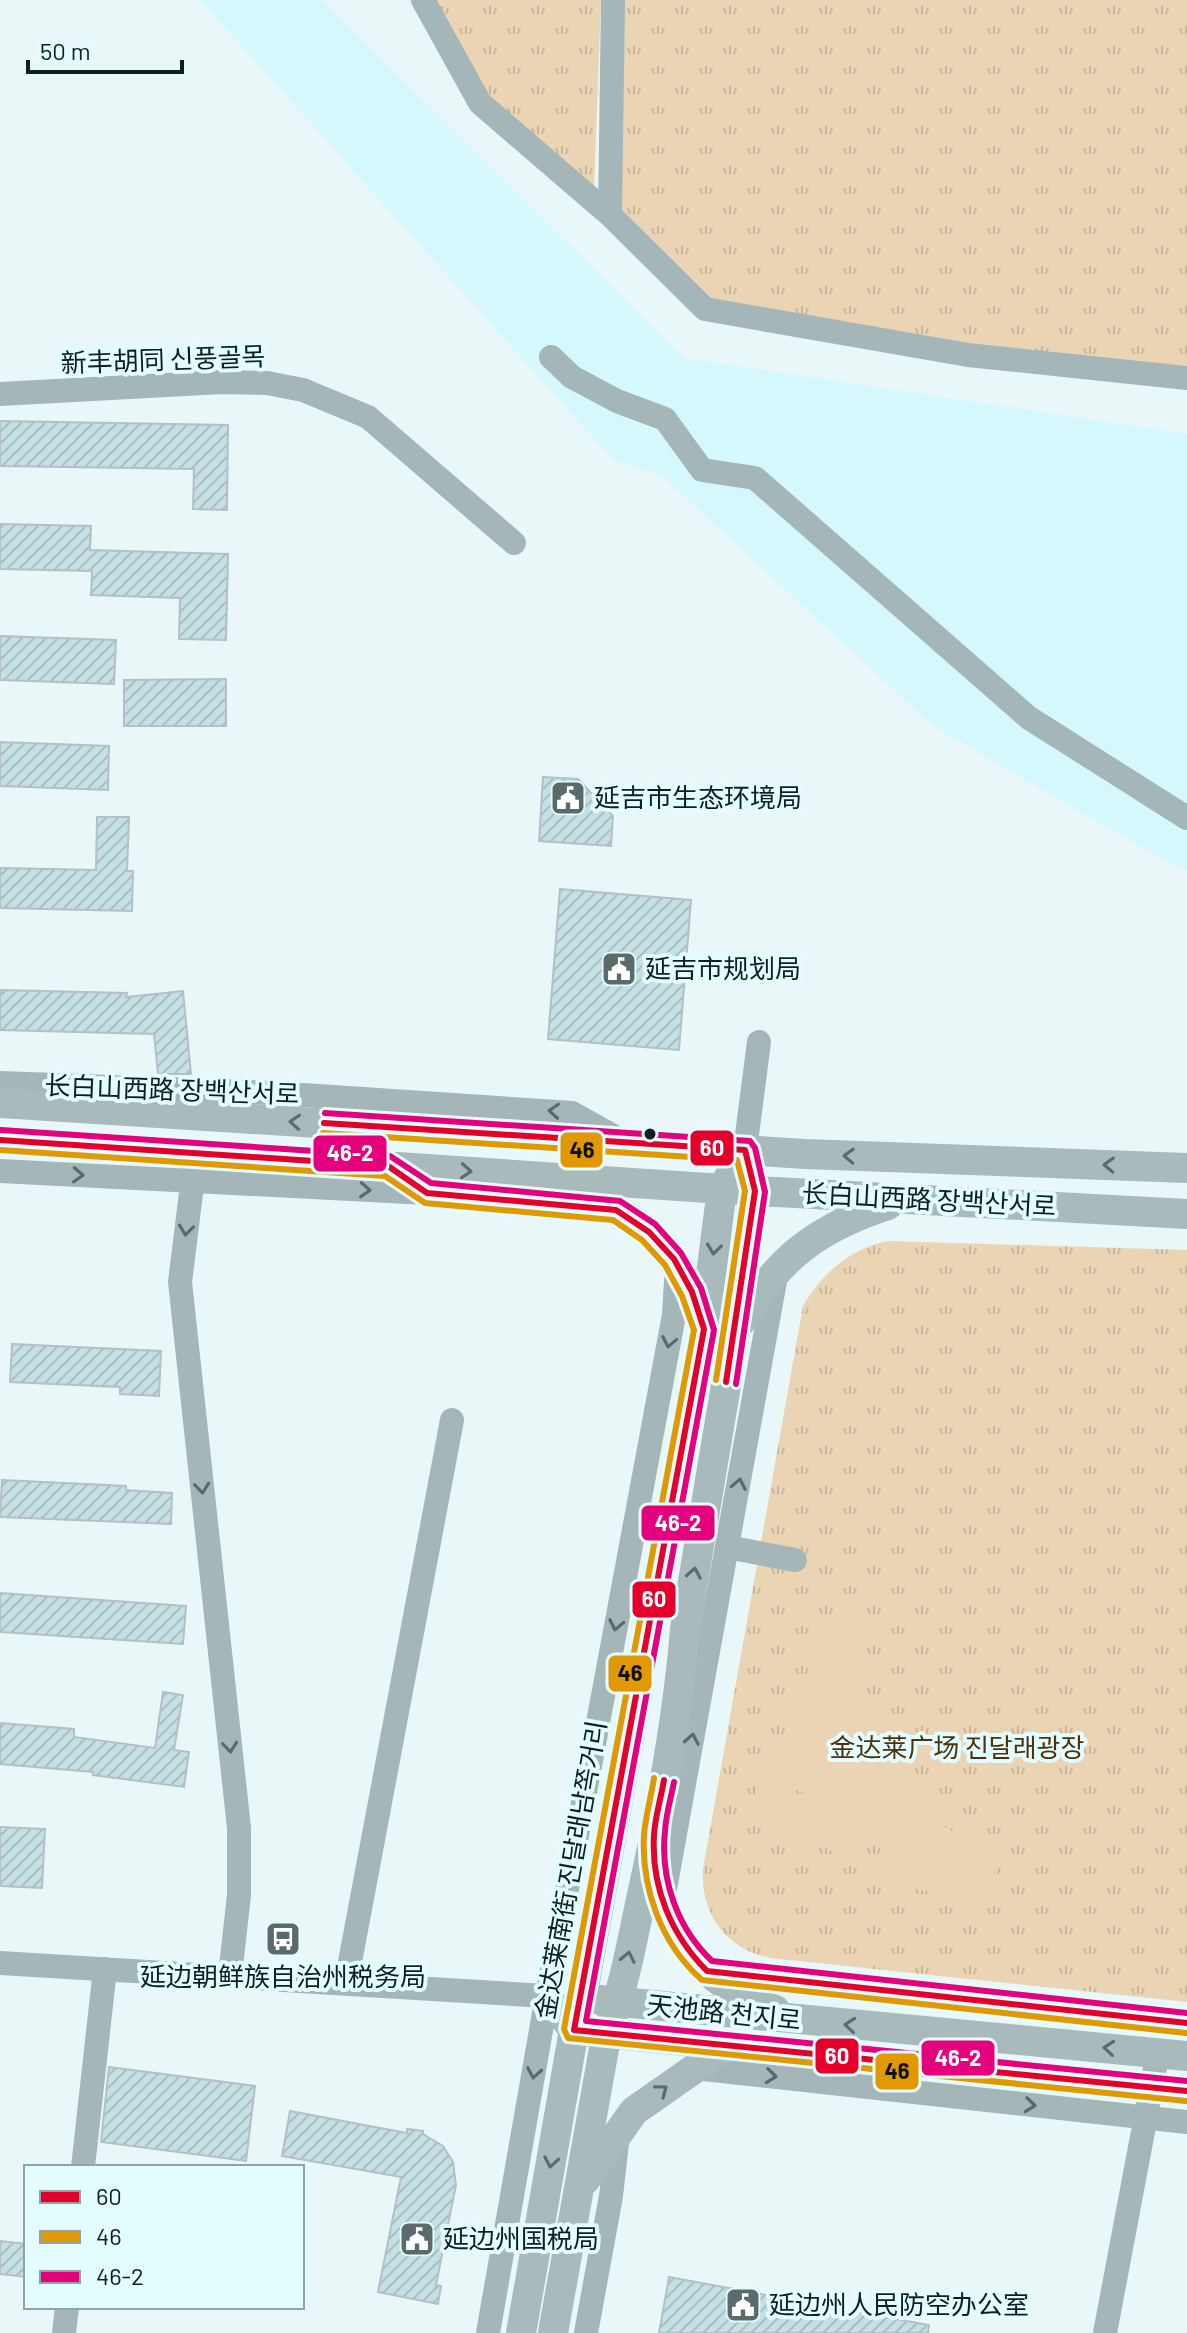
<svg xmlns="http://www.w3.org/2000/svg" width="1187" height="2333" viewBox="0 0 1187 2333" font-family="Barlow,'Noto Sans SC','Noto Sans KR',sans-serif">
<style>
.built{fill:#d4f8fc}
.grass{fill:url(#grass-tufts)}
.pitch{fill:#ead4b4;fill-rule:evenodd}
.building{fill:url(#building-hatch);stroke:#b3c1c3;stroke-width:2}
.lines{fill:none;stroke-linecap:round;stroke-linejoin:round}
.minor{stroke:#a4b6b8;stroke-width:24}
.major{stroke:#a8babc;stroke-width:30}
.bus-1-casing{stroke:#e3fdff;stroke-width:12}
.bus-2-casing{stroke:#e3fdff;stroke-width:12}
.bus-3-casing{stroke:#e3fdff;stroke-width:12}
.bus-1{stroke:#e4002b;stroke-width:6}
.bus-2{stroke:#e09803;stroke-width:6}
.bus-3{stroke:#e5007d;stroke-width:6}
.oneway{stroke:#596a6c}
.oneway2{stroke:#5b6c6e}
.bus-dot{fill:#0e1f20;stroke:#e3fdff;stroke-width:3}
.labels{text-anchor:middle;stroke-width:8;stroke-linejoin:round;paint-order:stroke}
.street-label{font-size:26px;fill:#0e1f20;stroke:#e3fdff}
.poi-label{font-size:26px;fill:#0e1f20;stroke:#e3fdff;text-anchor:start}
.park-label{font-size:26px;fill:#4d310d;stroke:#e3fdff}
.line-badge{stroke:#e3fdff;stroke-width:3}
.badge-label{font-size:22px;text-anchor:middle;font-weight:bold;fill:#fff}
.pale-badge-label{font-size:22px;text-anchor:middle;font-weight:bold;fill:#111}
</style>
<defs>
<pattern id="grass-tufts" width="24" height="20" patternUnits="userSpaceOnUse" patternTransform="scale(2)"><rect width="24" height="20" fill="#ead4b4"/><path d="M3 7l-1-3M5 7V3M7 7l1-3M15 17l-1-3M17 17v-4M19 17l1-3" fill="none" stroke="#c8b69a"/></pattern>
<pattern id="building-hatch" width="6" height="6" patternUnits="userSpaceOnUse" patternTransform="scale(2)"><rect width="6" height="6" fill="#c5e0e4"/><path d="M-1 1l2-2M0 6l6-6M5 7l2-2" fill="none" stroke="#a8c0c3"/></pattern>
</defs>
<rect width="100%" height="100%" fill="#e9f7f9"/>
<path class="built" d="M200,0h122l362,358 503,76v436l-27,-12 -226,-131 -272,-251 -49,-16z"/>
<path class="grass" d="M429,0h172l-7,190 -105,-85z
M624,0h563v375l-476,-62 -108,-98z
M888,1241l299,9v752l-417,-44c-44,-9 -70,-44 -67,-89l100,-563c19,-33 47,-57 85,-65z"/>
<path class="pitch" d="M818,1620l48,10 -5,31 5,33 6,18 14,-6 14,42 -22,11 15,26 12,-4 -1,-5 9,-5 32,38 -9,12 61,38 -9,46 -72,-16 -46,-19 25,-49 -12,-7 -24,50 -112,-53 50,-105 10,-32zM786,1786l32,13 -6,15 -33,-13z"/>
<path class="building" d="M0,421l228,4 -1,85 -34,-1 1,-40 -194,-3z
M0,524l91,2 -1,24 138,4 -2,86 -47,-1 1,-41 -89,-3 1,-24 -92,-2z
M0,636l116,4 -2,44 -114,-4z
M226,679v47h-102v-46z
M0,742l109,4 -1,44 -108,-4z
M543,777l35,2 35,37 -2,30 -72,-5z
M97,817h32l-2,54h6l-1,40 -132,-3v-40l96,2z
M560,889l131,11 -12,150 -131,-11z
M0,990l127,3 -1,4 57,-6 8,83h-33l-4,-40 -154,-4z
M12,1344l149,7 -2,45 -39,-2v-7l-110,-5z
M2,1480l124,6v4l46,3 -1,31 -171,-7z
M0,1593l186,13 -3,38 -183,-12z
M163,1692l20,3 -9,55 15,2 -5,35 -91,-12v-3l-93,-8v-41l74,6v8l81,11z
M0,1827l45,2 -3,59 -42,-2z
M109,2067l146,19 -9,75 -145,-19z
M290,2111l117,22v-4l16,2v3l20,12 10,16 3,23 -20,100 5,1 -3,18 -60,-12 23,-115 -119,-21z
M0,2241l26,3v33l-26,-3z
M669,2277l260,48 -1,8h-269z"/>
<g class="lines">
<path class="minor" d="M423,0l57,103 130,112 95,94 263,46 219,23
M610,215l3,-215
M551,357l21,20 45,24 48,18 37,51 53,8 274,240 158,100
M0,394l222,-12 45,1 36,7 65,27 146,126
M0,1083l273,10 299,20 50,28
M745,1150l14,-108
M196,1153l-16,129 59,546v67l-9,81
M0,1171l427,22
M727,1547l68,13
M665,1889l112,-619
M0,1963l547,33
M707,1971l480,52
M346,1983l106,-563
M694,2068l493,54
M83,2167l22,-198
M64,2333l3,-26
M488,2333l59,-337 127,-681 3,-50
M586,2333l25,-137 7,-62
M1105,2333l53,-281"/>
<path class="major" d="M0,1103l805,51 382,14
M0,1140l722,49 465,25
M390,1167l37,26 189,17c47,25 74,63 87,115
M742,1320c36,-63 78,-93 146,-115
M655,1861c5,74 52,125 120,149
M547,1996l27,34 613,61
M600,2000l587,56
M585,2180l49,-69 93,-65
M521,2333l53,-303 8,-33 122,-668 18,-140 23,-39
M553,2333l54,-301c17,-44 25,-91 35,-137 19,-87 36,-177 43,-266l50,-297 20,-141 -10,-41"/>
<defs>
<path id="bus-1" d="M324,1123l421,27 10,41 -29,191
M0,1140l388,26 39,27 189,17 33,22 25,27 18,33 12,37 -130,701 613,61
M664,1780c-3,18 -9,37 -10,55 -3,52 17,100 53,136l480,52"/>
<path id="bus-2" d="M323,1133l414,27 8,31 -29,189
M0,1150l385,26 40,27 188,17 29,20 23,25 17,31 12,34 -130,699 4,9 618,63
M654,1778c-3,19 -8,37 -10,56 -3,54 17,110 58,146l484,53"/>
<path id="bus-3" d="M325,1113l425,28 5,7 10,44 -29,192
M1,1130l389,26 41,27 189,18 35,23 26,29 20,35 13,42 -128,691 601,60
M674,1782c-3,16 -8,32 -9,49 -5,48 12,97 47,130l475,52"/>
</defs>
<use href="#bus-1" class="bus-1-casing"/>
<use href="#bus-2" class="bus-2-casing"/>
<use href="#bus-3" class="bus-3-casing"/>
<use href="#bus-1" class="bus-1"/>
<use href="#bus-2" class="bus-2"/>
<use href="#bus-3" class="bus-3"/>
</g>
<defs><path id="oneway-chevron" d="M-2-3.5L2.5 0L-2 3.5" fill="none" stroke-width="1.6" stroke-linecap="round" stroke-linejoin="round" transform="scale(2)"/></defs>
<g class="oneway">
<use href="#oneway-chevron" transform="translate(554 1111) rotate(-176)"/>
<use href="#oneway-chevron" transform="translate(78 1175) rotate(3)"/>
<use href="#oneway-chevron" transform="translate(365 1190) rotate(3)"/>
<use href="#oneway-chevron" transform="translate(186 1230) rotate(97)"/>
<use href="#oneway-chevron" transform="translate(669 1342) rotate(101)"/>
<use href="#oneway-chevron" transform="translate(739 1484) rotate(-79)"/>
<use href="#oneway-chevron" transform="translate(202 1488) rotate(84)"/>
<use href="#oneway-chevron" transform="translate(616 1625) rotate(101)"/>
<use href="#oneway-chevron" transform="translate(692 1739) rotate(-80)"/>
<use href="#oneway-chevron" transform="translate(230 1747) rotate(84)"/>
<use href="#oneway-chevron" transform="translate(534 2073) rotate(100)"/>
<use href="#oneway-chevron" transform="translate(771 2076) rotate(6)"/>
<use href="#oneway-chevron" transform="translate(1030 2105) rotate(6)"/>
</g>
<g class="oneway2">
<use href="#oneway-chevron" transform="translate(295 1122) rotate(-176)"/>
<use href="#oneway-chevron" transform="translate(849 1156) rotate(-178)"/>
<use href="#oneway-chevron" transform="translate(1109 1165) rotate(-178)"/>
<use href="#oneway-chevron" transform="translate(466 1171) rotate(4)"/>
<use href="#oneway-chevron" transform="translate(714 1249) rotate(97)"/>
<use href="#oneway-chevron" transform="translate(694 1573) rotate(-80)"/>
<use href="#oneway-chevron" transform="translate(628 1957) rotate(-78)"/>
<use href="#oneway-chevron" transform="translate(850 2025) rotate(-175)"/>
<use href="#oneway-chevron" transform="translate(1109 2048) rotate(-175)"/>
<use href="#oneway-chevron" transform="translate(662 2090) rotate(-37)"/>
<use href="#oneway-chevron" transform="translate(551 2162) rotate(100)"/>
</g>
<defs>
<symbol id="civic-square" viewBox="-11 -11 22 22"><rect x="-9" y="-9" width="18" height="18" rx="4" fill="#5b6b6c" stroke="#e3fdff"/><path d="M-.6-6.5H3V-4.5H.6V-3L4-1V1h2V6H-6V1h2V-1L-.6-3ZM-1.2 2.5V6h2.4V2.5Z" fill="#fff"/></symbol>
<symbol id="bus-square" viewBox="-11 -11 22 22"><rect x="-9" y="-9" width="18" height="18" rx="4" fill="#5b6b6c" stroke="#e3fdff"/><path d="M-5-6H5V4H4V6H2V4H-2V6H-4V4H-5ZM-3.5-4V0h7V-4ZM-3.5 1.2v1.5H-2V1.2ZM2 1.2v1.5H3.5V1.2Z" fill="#fff"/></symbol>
</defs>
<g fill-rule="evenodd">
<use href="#civic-square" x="548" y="778" width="40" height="40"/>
<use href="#civic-square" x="599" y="949" width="40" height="40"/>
<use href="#bus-square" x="263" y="1919" width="40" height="40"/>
<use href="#civic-square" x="397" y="2219" width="40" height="40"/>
<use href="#civic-square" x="723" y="2285" width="40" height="40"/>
</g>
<circle class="bus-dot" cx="650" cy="1134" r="7"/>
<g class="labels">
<g class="street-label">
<text transform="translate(163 360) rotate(-2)" y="9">新丰胡同 신풍골목</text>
<text transform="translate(172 1090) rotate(2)" y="9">长白山西路 장백산서로</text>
<text transform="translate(929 1200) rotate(3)" y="9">长白山西路 장백산서로</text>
<text transform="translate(571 1870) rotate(-80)" y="9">金达莱南街 진달래남쪽거리</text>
<text transform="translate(724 2013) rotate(6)" y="9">天池路 천지로</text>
</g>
<g class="poi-label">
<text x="594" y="807">延吉市生态环境局</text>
<text x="645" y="978">延吉市规划局</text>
<text x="283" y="1986" text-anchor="middle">延边朝鲜族自治州税务局</text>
<text x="443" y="2248">延边州国税局</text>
<text x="769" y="2314">延边州人民防空办公室</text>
</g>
<g class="park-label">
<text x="957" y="1757">金达莱广场 진달래광장</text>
</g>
</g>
<g class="line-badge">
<rect x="689" y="1129" width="46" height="38" rx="8" fill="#e4002b"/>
<rect x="559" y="1131" width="45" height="38" rx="8" fill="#e09803"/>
<rect x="312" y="1134" width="76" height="39" rx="8" fill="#e5007d"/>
<rect x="640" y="1504" width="76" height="38" rx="8" fill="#e5007d"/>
<rect x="631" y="1580" width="46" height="39" rx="8" fill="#e4002b"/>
<rect x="607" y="1654" width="46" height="39" rx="8" fill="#e09803"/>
<rect x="814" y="2037" width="46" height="38" rx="8" fill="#e4002b"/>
<rect x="920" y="2039" width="76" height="38" rx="8" fill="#e5007d"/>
<rect x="874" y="2052" width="46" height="39" rx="8" fill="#e09803"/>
</g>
<g class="badge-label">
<text x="712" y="1156">60</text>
<text x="350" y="1161">46-2</text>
<text x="678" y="1531">46-2</text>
<text x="654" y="1607">60</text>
<text x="837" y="2064">60</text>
<text x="958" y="2066">46-2</text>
</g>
<g class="pale-badge-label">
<text x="582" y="1158">46</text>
<text x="630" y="1681">46</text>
<text x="897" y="2079">46</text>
</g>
<rect x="24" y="2165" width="280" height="144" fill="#e3fdff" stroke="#8ea4a6" stroke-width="2"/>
<rect x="40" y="2191" width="40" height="12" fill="#e4002b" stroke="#8ea4a6" stroke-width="2"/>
<text x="96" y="2205" font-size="24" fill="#0e1f20">60</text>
<rect x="40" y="2231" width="40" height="12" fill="#e09803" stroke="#8ea4a6" stroke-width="2"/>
<text x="96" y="2245" font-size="24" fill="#0e1f20">46</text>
<rect x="40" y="2271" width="40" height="12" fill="#e5007d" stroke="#8ea4a6" stroke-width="2"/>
<text x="96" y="2285" font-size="24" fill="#0e1f20">46-2</text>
<path d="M28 60v12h154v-12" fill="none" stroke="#0e1f20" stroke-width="4"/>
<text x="40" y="60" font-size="24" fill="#0e1f20" stroke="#e3fdff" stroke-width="6" paint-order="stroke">50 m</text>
</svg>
